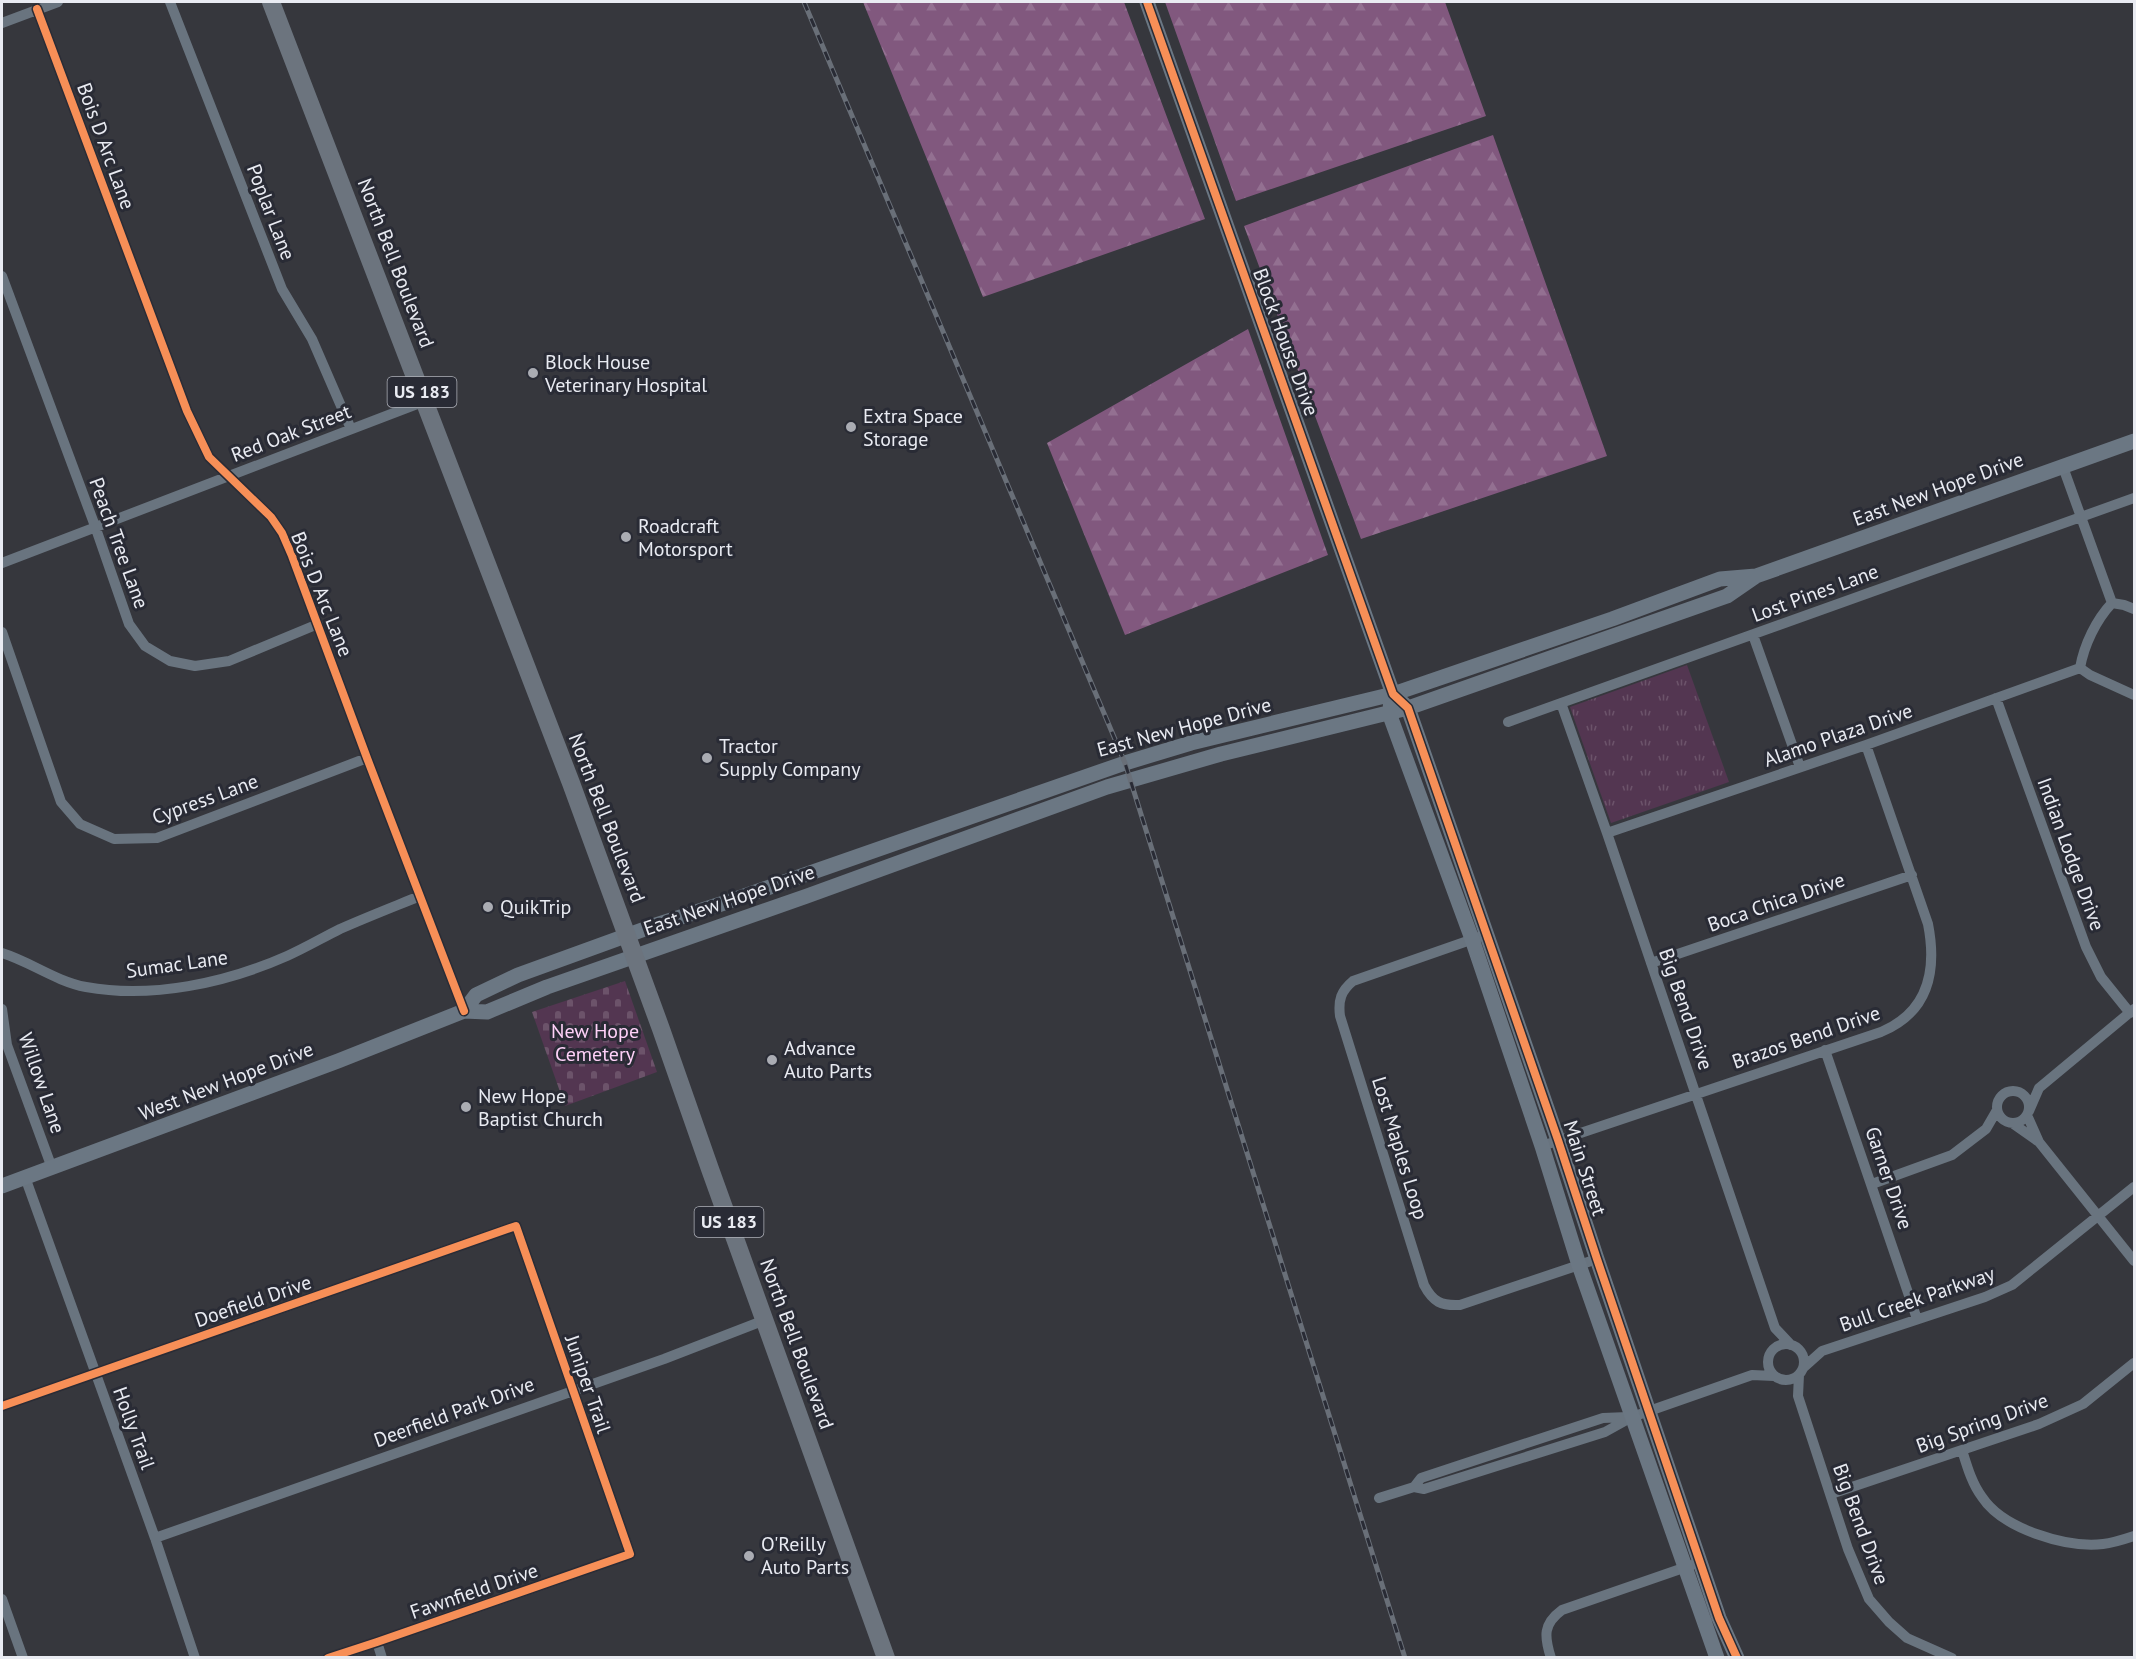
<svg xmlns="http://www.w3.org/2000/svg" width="2136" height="1659" viewBox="0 0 2136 1659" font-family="'PT Sans',sans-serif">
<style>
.grass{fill:url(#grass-tufts)}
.forest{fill:url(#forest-firs)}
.cemetery{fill:url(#cemetery-stones)}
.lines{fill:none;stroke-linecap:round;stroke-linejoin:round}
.street{stroke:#69747f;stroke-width:10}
.secondary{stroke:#6b7783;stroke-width:15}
.primary{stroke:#6c747e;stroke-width:18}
.rail-casing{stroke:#696f78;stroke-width:5}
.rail{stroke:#292b35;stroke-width:3;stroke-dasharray:9;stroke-linecap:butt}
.cycleway-casing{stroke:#292b35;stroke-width:11}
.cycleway{stroke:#f78f57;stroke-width:8}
.poi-dot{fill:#aaacb3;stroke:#292b35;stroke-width:2}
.labels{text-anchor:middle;stroke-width:6;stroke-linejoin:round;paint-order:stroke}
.shield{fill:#292b35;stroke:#afb1b9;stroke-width:1.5}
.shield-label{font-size:18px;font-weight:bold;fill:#e9ebf2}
.street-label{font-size:20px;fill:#e9ebf2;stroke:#292b35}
.poi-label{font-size:20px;fill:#e9ebf2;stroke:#292b35;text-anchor:start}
.park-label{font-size:20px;fill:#fed1f8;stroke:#292b35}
</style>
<defs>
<pattern id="grass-tufts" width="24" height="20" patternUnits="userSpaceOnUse" patternTransform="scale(1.5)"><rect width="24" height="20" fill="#533651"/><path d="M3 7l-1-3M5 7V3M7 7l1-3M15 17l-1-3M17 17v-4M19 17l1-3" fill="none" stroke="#6c536a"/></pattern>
<pattern id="forest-firs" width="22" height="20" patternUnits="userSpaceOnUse" patternTransform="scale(1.5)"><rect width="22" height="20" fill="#81587e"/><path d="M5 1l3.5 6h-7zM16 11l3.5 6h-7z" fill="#937091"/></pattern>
<pattern id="cemetery-stones" width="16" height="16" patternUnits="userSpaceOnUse" patternTransform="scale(1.5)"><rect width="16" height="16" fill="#533651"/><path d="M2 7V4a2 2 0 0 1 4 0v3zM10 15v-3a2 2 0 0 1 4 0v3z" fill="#6c536a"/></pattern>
</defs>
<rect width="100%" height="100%" fill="#36373d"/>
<path class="grass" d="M1687,665l42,117 -118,41 -41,-116z"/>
<path class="forest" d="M863,2h261l81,217 -222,78z
M1165,2h280l41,114 -250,85z
M1493,135l114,321 -246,83 -117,-313z
M1248,329l80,226 -203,80 -78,-192z"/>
<path class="cemetery" d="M625,981l32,91 -92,34 -33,-94z"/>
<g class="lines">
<path class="street" d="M170,2l112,287 30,50 39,90
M37,9l150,402 22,46 62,60 11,16 10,23 75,202 97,253
M2,23l56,-21
M2,276l93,250 34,98 16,22 25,15 25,5 34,-5 89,-37
M2063,467l49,136
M2,563l423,-162
M2134,609l-10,-4 -12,-2c-16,17 -28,42 -32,65l10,7 44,20
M2,632l59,170 19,22 34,15 43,-1 210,-80
M1753,635l47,132
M1996,698l90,249 15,30 29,36
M1561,703l46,130 168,495 16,17
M1508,722l626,-224
M1607,833l259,-88 214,-77
M1479,937l-126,44c-12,10 -15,19 -13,35l84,269c9,17 17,21 36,20l137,-46
M2,953c29,9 53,28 84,34 66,12 140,-4 201,-31 18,-8 35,-18 53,-27 27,-12 53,-22 80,-33
M1651,963l261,-88
M2,1009l5,36 45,123
M1825,1050l92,269
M1997 1107a16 16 0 1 1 32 0a16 16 0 1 1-32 0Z
M2029,1111l10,-23 95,-79
M2027,1115l12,27
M2012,1123l27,19 95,119
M1542,1146l339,-114c48,-20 56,-62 47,-108l-62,-179
M25,1177l130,361 40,120
M1872,1184l80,-29 34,-26 11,-19
M1768 1362a18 18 0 1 1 36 0a18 18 0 1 1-36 0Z
M1803,1368l19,-17 163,-54 27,-12 122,-98
M1799,1375l-1,21 50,153 21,50 20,23 18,16 45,20
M2,1406l514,-180 114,328 -253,88 -49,16
M1962,1450c5,16 10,34 20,47 21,32 84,51 121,47 10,-1 22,-5 31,-8
M1414,1487l10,2 181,-57 27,-15 120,-42 22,1
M1831,1494l208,-70 44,-20 51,-41
M1379,1498l35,-11 7,-9 182,-60 25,-1
M155,1538l509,-179 101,-39
M2,1599l21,59
M377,1642l5,16
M1551,1658c-7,-22 -8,-34 11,-48l130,-45"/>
<path class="secondary" d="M1147,2l246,692 15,14 150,432 39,119 122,359 18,40
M1391,703l-2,10 83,226 70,207 37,119 138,393
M464,1011l12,-16 42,-20 135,-49 71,-23 401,-140 66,-20 202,-49 219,-75 108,-40 36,-3 378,-135
M2,1186l336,-125 126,-50 23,1 60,-25 260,-91 300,-109 114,-33 187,-46 319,-112 29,-20"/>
<path class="primary" d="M271,2l300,781 90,246 49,140 176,489"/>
<defs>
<path id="rail" d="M804,2l321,761 280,895"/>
</defs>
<use href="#rail" class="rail-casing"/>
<use href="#rail" class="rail"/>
<defs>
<path id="cycleway" d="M1147,2l246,692 15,14 150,432 39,119 122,359 18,40
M37,9l150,402 22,46 62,60 11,16 10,23 75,202 97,253
M2,1406l514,-180 114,328 -253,88 -49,16"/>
</defs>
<use href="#cycleway" class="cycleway-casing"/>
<use href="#cycleway" class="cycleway"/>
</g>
<g class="poi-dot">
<circle cx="533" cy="373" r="6"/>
<circle cx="851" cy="427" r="6"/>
<circle cx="626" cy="537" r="6"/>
<circle cx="707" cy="758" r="6"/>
<circle cx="488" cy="907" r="6"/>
<circle cx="772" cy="1060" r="6"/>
<circle cx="466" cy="1107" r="6"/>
<circle cx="749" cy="1556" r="6"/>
</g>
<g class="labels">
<g class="shield">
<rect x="387.5" y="377" width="69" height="30" rx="4.5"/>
<rect x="694.5" y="1207" width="69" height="30" rx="4.5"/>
</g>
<g class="shield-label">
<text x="422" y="398">US 183</text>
<text x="729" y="1228">US 183</text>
</g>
<g class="street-label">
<text transform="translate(106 146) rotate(70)" y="7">Bois D Arc Lane</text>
<text transform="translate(271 212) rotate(69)" y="7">Poplar Lane</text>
<text transform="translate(396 263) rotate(69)" y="7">North Bell Boulevard</text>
<text transform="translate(1286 342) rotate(70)" y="7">Block House Drive</text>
<text transform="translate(291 433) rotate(-21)" y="7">Red Oak Street</text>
<text transform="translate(1938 489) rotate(-20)" y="7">East New Hope Drive</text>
<text transform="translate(119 543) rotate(70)" y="7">Peach Tree Lane</text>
<text transform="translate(1815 593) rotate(-20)" y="7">Lost Pines Lane</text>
<text transform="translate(322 594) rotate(68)" y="7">Bois D Arc Lane</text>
<text transform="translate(1184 727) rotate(-15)" y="7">East New Hope Drive</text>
<text transform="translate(1838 735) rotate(-19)" y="7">Alamo Plaza Drive</text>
<text transform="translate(205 799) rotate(-20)" y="7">Cypress Lane</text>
<text transform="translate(607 818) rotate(69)" y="7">North Bell Boulevard</text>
<text transform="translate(2071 854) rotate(70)" y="7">Indian Lodge Drive</text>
<text transform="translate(729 900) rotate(-19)" y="7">East New Hope Drive</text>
<text transform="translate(1776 902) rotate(-19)" y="7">Boca Chica Drive</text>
<text transform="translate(177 964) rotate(-8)" y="7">Sumac Lane</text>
<text transform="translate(1686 1009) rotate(71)" y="7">Big Bend Drive</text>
<text transform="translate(1806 1037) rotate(-19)" y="7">Brazos Bend Drive</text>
<text transform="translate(226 1081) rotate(-21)" y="7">West New Hope Drive</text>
<text transform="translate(42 1083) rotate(71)" y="7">Willow Lane</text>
<text transform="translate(1400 1148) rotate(73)" y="7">Lost Maples Loop</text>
<text transform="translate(1585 1168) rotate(72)" y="7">Main Street</text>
<text transform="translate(1889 1178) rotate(71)" y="7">Garner Drive</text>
<text transform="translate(1917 1299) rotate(-19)" y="7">Bull Creek Parkway</text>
<text transform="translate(253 1301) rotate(-19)" y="7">Doefield Drive</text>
<text transform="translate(797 1344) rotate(70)" y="7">North Bell Boulevard</text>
<text transform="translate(588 1384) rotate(71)" y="7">Juniper Trail</text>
<text transform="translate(454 1412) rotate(-20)" y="7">Deerfield Park Drive</text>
<text transform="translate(1982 1423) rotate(-20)" y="7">Big Spring Drive</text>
<text transform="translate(134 1428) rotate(70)" y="7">Holly Trail</text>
<text transform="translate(1861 1524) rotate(70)" y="7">Big Bend Drive</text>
<text transform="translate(474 1591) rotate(-19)" y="7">Fawnfield Drive</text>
</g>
<g class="poi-label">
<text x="545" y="369">Block House<tspan x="545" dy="23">Veterinary Hospital</tspan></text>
<text x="863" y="423">Extra Space<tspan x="863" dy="23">Storage</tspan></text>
<text x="638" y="533">Roadcraft<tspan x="638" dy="23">Motorsport</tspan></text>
<text x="719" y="753">Tractor<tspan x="719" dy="23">Supply Company</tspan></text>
<text x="500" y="914">QuikTrip</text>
<text x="784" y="1055">Advance<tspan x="784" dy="23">Auto Parts</tspan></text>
<text x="478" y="1103">New Hope<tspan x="478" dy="23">Baptist Church</tspan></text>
<text x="761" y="1551">O'Reilly<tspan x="761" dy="23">Auto Parts</tspan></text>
</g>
<g class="park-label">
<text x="595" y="1038">New Hope<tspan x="595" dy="23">Cemetery</tspan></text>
</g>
</g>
<rect width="2136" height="1659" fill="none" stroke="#e9ebf2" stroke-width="6"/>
</svg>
